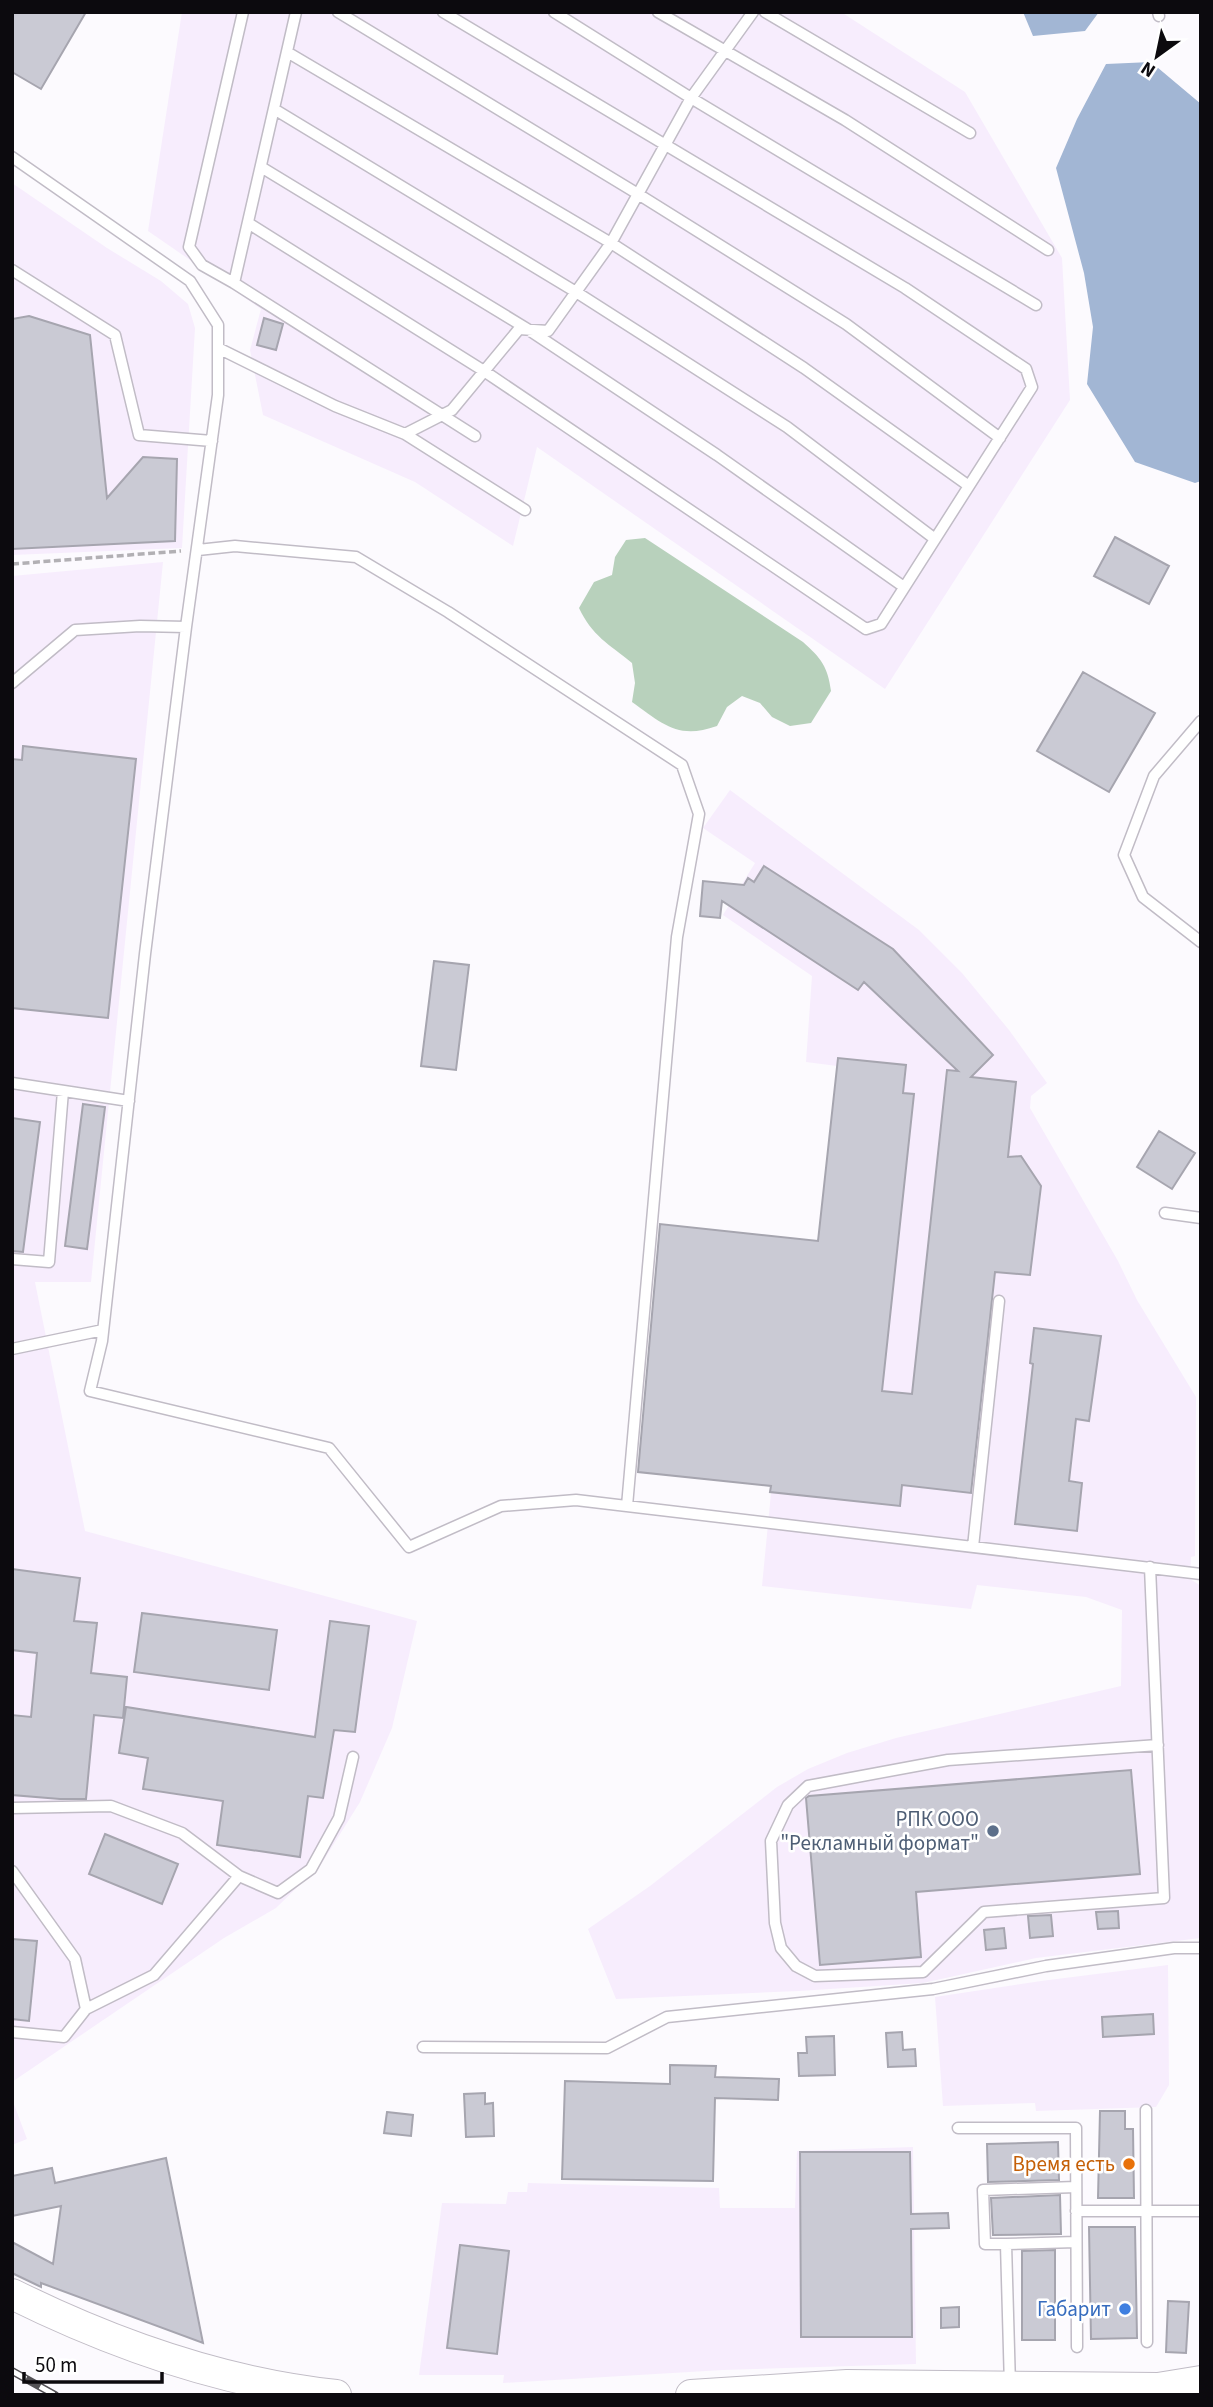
<svg xmlns="http://www.w3.org/2000/svg" width="1213" height="2407" viewBox="0 0 1213 2407" font-family="'Source Sans 3',sans-serif">
<style>
.industrial{fill:#f7edfd}
.green{fill:#b8d1bc}
.water{fill:#a2b6d4}
.building{fill:#cacad4;stroke:#a6a5af;stroke-width:2}
.lines{fill:none;stroke-linecap:round;stroke-linejoin:round}
.lane-casing{stroke:#c1bcc6;stroke-width:13}
.secondary-casing{stroke:#c1bcc6;stroke-width:32}
.path{stroke:#b2b0b4;stroke-width:3.5;stroke-dasharray:7 3.5;stroke-linecap:butt}
.lane{stroke:#fff;stroke-width:10}
.secondary{stroke:#fff;stroke-width:30}
.rail-casing{stroke:#545256;stroke-width:8}
.rail{stroke:#fff;stroke-width:5;stroke-dasharray:16;stroke-linecap:butt}
.service-dot{fill:#5c6f8a;stroke:#fff;stroke-width:2.5}
.food-dot{fill:#e8710a;stroke:#fff;stroke-width:2.5}
.shop-dot{fill:#3f7fe0;stroke:#fff;stroke-width:2.5}
.labels{text-anchor:middle;stroke-width:5;stroke-linejoin:round;paint-order:stroke}
.service-label{font-size:21px;fill:#4e5e75;stroke:#fff;text-anchor:end}
.food-label{font-size:21px;fill:#c56008;stroke:#fff;text-anchor:end}
.shop-label{font-size:21px;fill:#366cbe;stroke:#fff;text-anchor:end}
</style>
<rect width="100%" height="100%" fill="#fcfafe"/>
<path class="industrial" d="M182,12h659l124,80 97,166 8,142 -185,289 -348,-242 -24,99 -98,-64 -152,-67 -13,-65 11,-41 -113,-78z
M12,183l95,65 54,33 27,23 7,24 -13,220 -170,7z
M163,562l-72,720h-56l50,249 332,90 -25,107 -32,74 -38,61 -46,45 -52,30 -212,144v-1506z
M730,790l189,140 43,43 47,57 38,53 -16,13 -1,12 88,153 19,39 59,97 -1,159 -4,1 -1,22 11,7v352l-165,20 -113,25 -124,8 -183,8 -28,-70 62,-43 127,-99 31,-18 39,-16 49,-15 225,-52 1,-76 -36,-13 -109,-12 -6,24 -209,-23 19,-196 21,2 35,-326 -31,-4 6,-86 -89,-61 32,-52 -52,-35z
M1168,1965l1,120 -13,22 -120,4 -1,-8 -92,3 -8,-109 106,-16z
M12,2099l15,40 -15,6z
M913,2147l3,217 -193,6 -220,13 1,-8h-85l23,-172 64,1 2,-12h19l1,-9 191,5 1,20h75l2,-57z"/>
<path class="green" d="M645,538l158,104c18,16 25,25 28,49l-20,32 -21,3 -18,-9 -12,-14 -18,-7 -15,11 -10,19c-39,14 -54,-2 -85,-24l3,-19 -3,-20c-23,-19 -40,-27 -53,-55l15,-26 18,-7 3,-18 11,-17z"/>
<path class="water" d="M1023,12h76l-14,19 -52,5z
M1151,62l50,42v377l-6,2 -60,-21 -48,-78 6,-57 -9,-54 -28,-105 21,-49 29,-55z"/>
<path class="building" d="M12,12h74l-45,77 -29,-17z
M29,316l61,19 17,163 36,-41 34,2 -2,82 -163,8v-230z
M264,318l19,6 -7,26 -19,-5z
M1115,537l54,29 -20,38 -55,-28z
M1083,672l72,41 -46,79 -72,-41z
M23,746l113,13 -28,259 -96,-10v-249l10,1z
M764,866l129,83 100,106 -22,22 45,5 -8,75 13,-1 20,30 -11,89 -35,-3 -24,221 -69,-8 -2,21 -130,-14 1,-6 -133,-14 22,-248 158,17 20,-183 68,7 -3,28 11,1 -32,297 30,3 35,-324 11,1 -94,-89 -6,8 -136,-89 -2,17 -20,-2 3,-35 41,4 4,-7 6,4z
M434,961l35,4 -13,105 -35,-4z
M83,1104l22,3 -18,142 -22,-3z
M12,1118l28,4 -17,130 -11,-1z
M1159,1131l36,22 -23,36 -35,-22z
M1034,1328l67,8 -12,85 -13,-2 -7,62 13,2 -5,48 -62,-7 18,-160 -3,-1z
M12,1569l68,9 -6,43 23,2 -6,50 36,4 -4,41 -29,-3 -8,84h-26l-48,-4v-80l19,2 6,-64 -25,-3z
M142,1613l135,17 -8,60 -135,-18z
M330,1621l39,5 -14,106 -21,-2 -11,68 -15,-2 -8,61 -83,-12 6,-44 -80,-12 5,-31 -29,-5 7,-46 189,30z
M1131,1770l9,104 -224,18 5,65 -101,8 -14,-167 3,-2z
M105,1834l73,30 -16,40 -73,-30z
M1118,1911l1,17 -21,1 -2,-17z
M1051,1915l2,21 -23,2 -2,-22z
M1004,1928l2,20 -20,2 -2,-20z
M12,1939l25,2 -8,80 -17,-2z
M1153,2014l1,20 -51,3 -1,-20z
M902,2032l1,18 12,-1 1,17 -28,1 -2,-34z
M834,2036l1,39 -36,1 -1,-23h9l-1,-16z
M670,2065l46,1 -1,11 64,2 -1,21 -63,-2 -2,83 -151,-2 3,-98 105,3z
M485,2093v11l8,-1 1,33 -28,1 -2,-43z
M1100,2111h25v18h8l1,69h-36z
M387,2112l26,3 -2,21 -27,-3z
M1058,2142l1,38 -71,2 -1,-38z
M800,2152h110l1,62 37,-1 1,15 -38,1 1,108h-111z
M166,2158l37,185 -162,-60v4l-29,-14v-31l41,22 8,-58 -49,10v-40l40,-8 3,15z
M1060,2195l1,39 -68,1 -2,-37z
M1089,2227h46l2,111 -46,1z
M460,2245l49,6 -12,103 -50,-6z
M1055,2250v90h-33v-89z
M1168,2301l21,1 -3,51 -20,-1z
M959,2307v20l-18,1v-20z"/>
<g class="lines">
<defs>
<path id="lane" d="M243,12l-54,235 13,18 32,18 241,153
M338,12l300,182 208,130 154,114
M554,12l137,86 345,207
M658,12l187,108 203,130
M765,12l205,121
M1158,12l1,4
M287,52l324,191 193,125 165,118
M274,109l302,183 211,135 148,112
M12,157l178,124 28,44v70l-32,232 -41,327 -43,387 -12,50 239,57 80,99 92,-41 75,-6 625,74
M261,167l268,163 188,125 187,132
M248,223l236,148 382,258 15,-5 151,-237 -6,-18 -121,-81 -462,-276
M12,270l103,65 24,100 73,6
M234,283l62,-271
M218,348l117,58 70,28 47,-24 67,-81 29,2 63,-88 80,-145 62,-86
M405,434l120,76
M198,550l37,-4 121,11 92,55 234,153 17,49 -22,123 -50,569
M12,683l63,-53 65,-4 46,1
M1201,721l-47,55 -30,79 19,42 58,45
M12,1083l117,18
M1165,1213l36,5
M12,1259l37,3 14,-171
M12,1349l91,-19
M973,1547l26,-246
M1150,1567l14,331 -180,14 -61,60 -108,4 -19,-10 -15,-18 -6,-25 -4,-82 17,-36 20,-19 140,-26 210,-15
M12,1808l99,-2 71,27 57,43
M12,1871l63,88 11,50 -22,28 -52,-5
M86,2009l68,-34 85,-99 39,17 33,-24 28,-51 14,-61
M423,2047l184,1 60,-31 266,-28 113,-23 128,-18h27
M1146,2110l1,232
M958,2128h118l1,219
M1076,2211h125
M1006,2244l70,-2
M1010,2386l-4,-142h-21l-2,-54 93,-3"/>
<path id="secondary" d="M12,2294c101,50 211,89 324,101
M691,2395l156,-10 311,3 43,-7"/>
</defs>
<use href="#lane" class="lane-casing"/>
<use href="#secondary" class="secondary-casing"/>
<path class="path" d="M12,564l169,-13"/>
<use href="#lane" class="lane"/>
<use href="#secondary" class="secondary"/>
<defs>
<path id="rail" d="M12,2371l43,24"/>
</defs>
<use href="#rail" class="rail-casing"/>
<use href="#rail" class="rail"/>
</g>
<circle class="service-dot" cx="993" cy="1831" r="7"/>
<circle class="food-dot" cx="1129" cy="2164" r="7"/>
<circle class="shop-dot" cx="1125" cy="2309" r="7"/>
<g class="labels">
<g class="service-label">
<text x="979" y="1826">РПК ООО<tspan x="979" dy="24">"Рекламный формат"</tspan></text>
</g>
<g class="food-label">
<text x="1115" y="2171">Время есть</text>
</g>
<g class="shop-label">
<text x="1111" y="2316">Габарит</text>
</g>
</g>
<rect width="1213" height="2407" fill="none" stroke="#0c0a0e" stroke-width="28"/>
<g transform="translate(1157 56) rotate(213)" stroke="#ffffff" stroke-width="5" paint-order="stroke">
<path d="M0-5L12 26L0 18L-12 26Z" fill="#0c0a0e"/>
<text y="-10" font-size="19" font-weight="bold" text-anchor="middle" fill="#0c0a0e">N</text>
</g>
<path d="M24 2372v10h138v-10" fill="none" stroke="#0c0a0e" stroke-width="3.5"/>
<text x="35" y="2372" font-size="21" fill="#0c0a0e" stroke="#ffffff" stroke-width="5" paint-order="stroke">50 m</text>
</svg>
